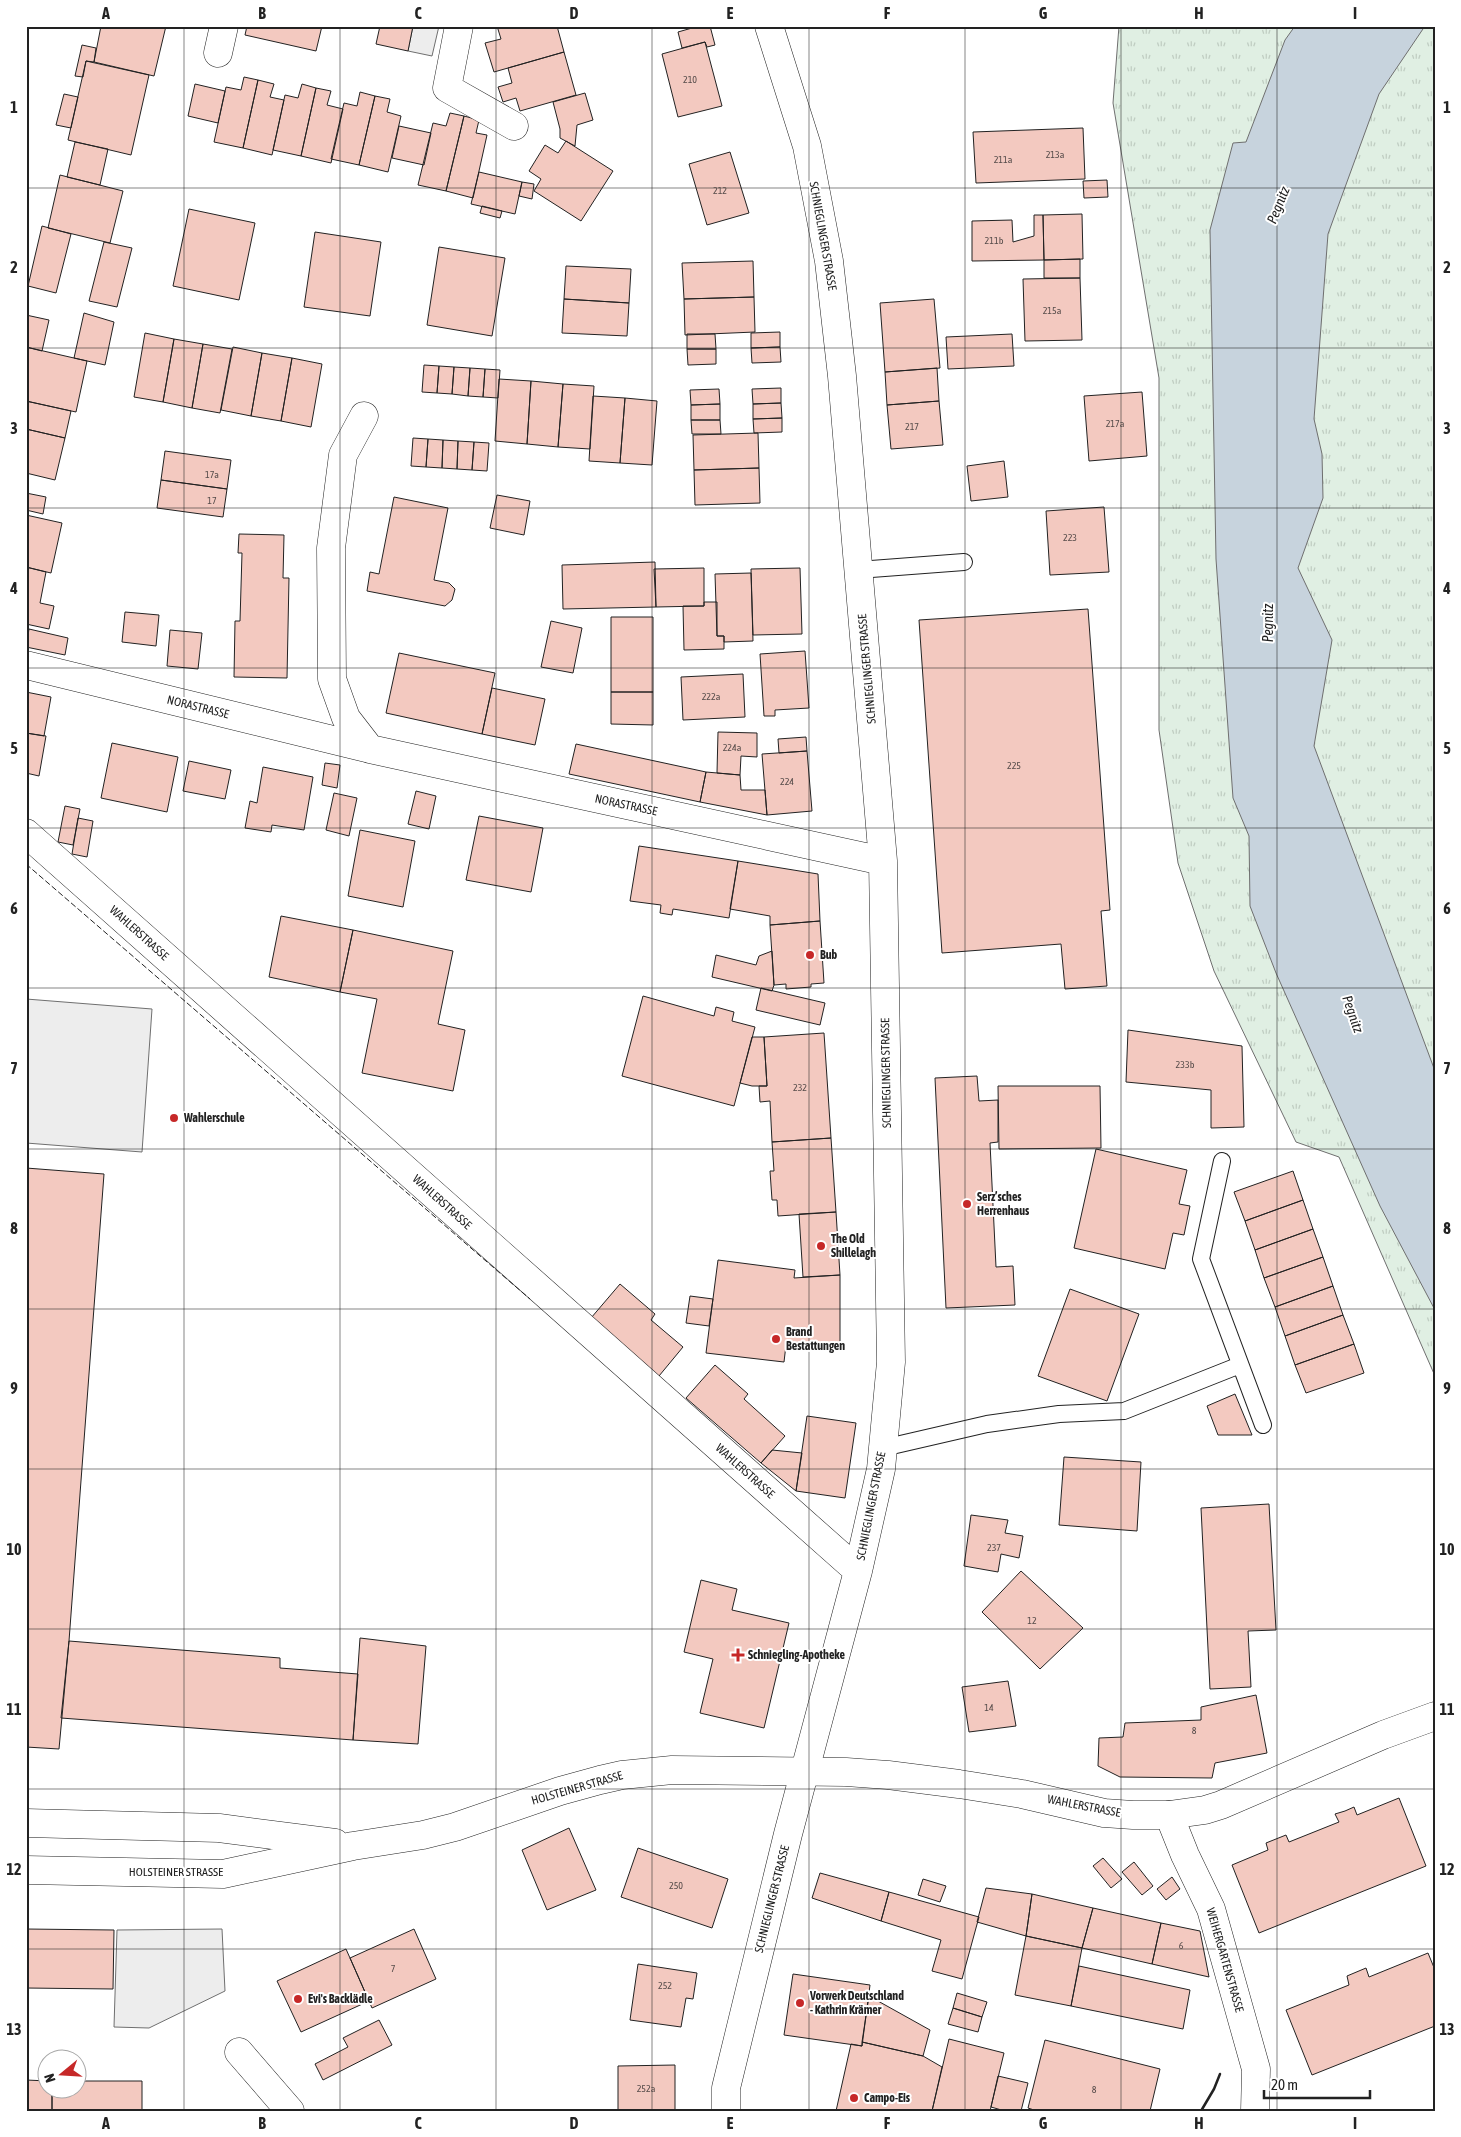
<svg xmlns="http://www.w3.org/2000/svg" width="1461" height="2137" viewBox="0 0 1461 2137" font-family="'Asap Condensed',sans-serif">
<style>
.park{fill:url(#park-tufts);stroke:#6f6f6f}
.parking{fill:#ededed;stroke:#6f6f6f}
.water{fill:#c7d3dd;stroke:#6f6f6f}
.building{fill:#f3c9c0;stroke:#222}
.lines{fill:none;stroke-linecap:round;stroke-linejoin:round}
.service-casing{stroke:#222;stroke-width:18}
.minor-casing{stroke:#222;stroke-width:29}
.secondary-casing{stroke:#222;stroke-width:29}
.service{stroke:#fff;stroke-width:16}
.minor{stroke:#fff;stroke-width:28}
.secondary{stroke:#fff;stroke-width:28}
.fence{stroke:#222;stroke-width:1;stroke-dasharray:6 2.5;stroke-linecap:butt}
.wall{stroke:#222;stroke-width:2.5}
.grid{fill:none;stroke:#222;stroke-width:1;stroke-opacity:0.55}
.poi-dot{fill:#c62828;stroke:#fff;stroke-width:2}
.labels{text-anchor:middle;stroke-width:4;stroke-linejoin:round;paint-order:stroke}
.number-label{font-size:10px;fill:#564c4a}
.street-label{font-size:12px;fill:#222;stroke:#fff}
.poi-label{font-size:12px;font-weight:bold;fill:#222;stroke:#fff;text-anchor:start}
.water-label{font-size:14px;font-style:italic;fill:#222;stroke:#fff}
.neatline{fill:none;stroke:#222;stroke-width:2}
.grid-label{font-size:16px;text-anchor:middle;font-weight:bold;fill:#222}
</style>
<defs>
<pattern id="park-tufts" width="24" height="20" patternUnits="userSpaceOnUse" patternTransform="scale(1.25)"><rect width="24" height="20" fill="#e0efe3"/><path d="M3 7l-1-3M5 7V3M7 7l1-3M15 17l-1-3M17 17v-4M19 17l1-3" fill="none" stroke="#c0cdc2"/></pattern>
</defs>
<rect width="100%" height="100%" fill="#fff"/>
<path class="park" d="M1119,26h316v1350l-96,-219 -43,-15 -82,-171 -36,-108 -19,-133v-352l-46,-275z"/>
<path class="parking" d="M413,26h26l-7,30 -24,-5z
M26,999l126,10 -10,143 -116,-9z
M222,1929l3,62 -76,37 -35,-1 3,-97z"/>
<path class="water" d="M1295,26h130l-46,68 -51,140 -14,185 8,35 1,44 -25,70 34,72 -18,106 121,325v239l-55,-104 -104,-233 -26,-67 -1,-70 -16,-38 -17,-239 -6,-329 23,-87 13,-1 39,-102z"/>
<path class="building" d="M101,26h65l-12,50 -60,-14z
M247,26h75l-6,25 -71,-16z
M380,26h33l-5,25 -32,-7z
M497,26h60l7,26 -70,20 -9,-29 16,-4z
M699,26h11l5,19 -8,2 -2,-5 -23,6 -4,-16z
M705,42l17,64 -44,11 -16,-63z
M82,45l14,3 -2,14 -8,-1 -3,16 -8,-1z
M564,52l12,43 -56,16 -4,-13 -13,4 -5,-15 14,-4 -4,-15z
M86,61l63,14 -18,80 -63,-15z
M244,77l14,3 -15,68 -29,-6 12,-55 15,3z
M258,80l16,4 -4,13 14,3 -12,55 -29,-7z
M195,84l30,7 -7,32 -30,-7z
M302,84l14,4 -15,68 -28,-6 12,-55 13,3z
M316,88l15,3 -4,14 16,4 -12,54 -30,-7z
M360,92l15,4 -16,69 -28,-6 13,-56 13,3z
M585,93l8,27 -16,5 -2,21 -15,-8v-9l-7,-27z
M64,94l14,3 -7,31 -15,-3z
M375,96l15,3 -3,13 14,4 -13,56 -29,-7z
M450,113l14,3 -18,75 -28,-6 15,-62 13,3z
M464,116l15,4 -3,13 11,2 -14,63 -27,-7z
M399,126l32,7 -7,32 -32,-7z
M1083,128l2,51 -109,4 -3,-51z
M566,141l47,30 -32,50 -47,-30 7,-12 -12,-8 16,-26 13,8z
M75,142l33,7 -8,36 -33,-8z
M730,152l19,61 -42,12 -18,-61z
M479,172l43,10 -7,32 -44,-10z
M60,175l63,16 -13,52 -62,-15z
M1107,180l1,17 -24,1 -1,-17z
M522,182l12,2 -2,15 -13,-3z
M482,206l20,5 -2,7 -20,-5z
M189,209l66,14 -16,77 -66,-14z
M1082,214l1,45 -39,1 -1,-45z
M1034,215h9l1,45 -72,1v-40l40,-1 1,22 21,-6z
M42,226l29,8 -15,59 -28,-7z
M315,232l66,10 -11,74 -66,-9z
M104,242l28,6 -15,59 -28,-6z
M439,247l66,11 -13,78 -65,-11z
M1080,259v19h-36v-18z
M753,261l1,36 -70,2 -2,-36z
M566,266l65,3 -2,34 -65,-4z
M1080,278l2,62 -57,1 -2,-62z
M754,297l1,35 -70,3 -1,-36z
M564,299l65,4 -2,33 -65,-3z
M934,299l6,69 -55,4 -5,-69z
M84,313l30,9 -9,43 -31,-7z
M26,315l23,5 -7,31 -16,-4z
M780,332v15l-29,1v-15z
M145,333l29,6 -11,63 -29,-5z
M687,334h28l1,15h-29z
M1012,334l2,32 -66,3 -2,-32z
M174,339l29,5 -11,64 -29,-6z
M203,344l29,5 -12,64 -28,-5z
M26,347l61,14 -11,51 -50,-11z
M233,347l29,6 -11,63 -30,-6z
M780,347l1,15 -29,1 -1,-15z
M687,349h29v15l-28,1z
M262,353l30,5 -11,63 -30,-5z
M292,358l30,6 -11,63 -30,-6z
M424,365l15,1 -2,27 -15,-1z
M439,366l15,1 -2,27 -15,-1z
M454,367l16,1 -2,28 -16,-2z
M470,368l15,1 -2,28 -15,-1z
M937,368l2,33 -52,4 -2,-33z
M485,369l15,1 -2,28 -15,-1z
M499,379l32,2 -4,63 -32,-3z
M531,381l32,3 -5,63 -31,-3z
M563,384l31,2 -4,63 -32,-2z
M781,388v15l-28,1 -1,-15z
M719,389l1,15 -29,1 -1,-15z
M1142,392l5,64 -58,5 -5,-65z
M593,396l32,2 -5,65 -31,-2z
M625,398l32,3 -5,64 -32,-2z
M26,401l45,10 -6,27 -39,-9z
M939,401l4,44 -52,4 -4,-44z
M781,403l1,15 -29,1v-15z
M720,404v16h-29v-15z
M782,418v14l-28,1 -1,-14z
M691,420h29l1,14h-29z
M26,429l39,9 -10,42 -29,-7z
M758,433l1,35 -65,2 -1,-35z
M413,438l15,1 -2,28 -15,-1z
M428,439l15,1 -1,28 -16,-1z
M443,440l15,1 -1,28 -15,-1z
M458,441l16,1 -2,28 -15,-1z
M474,442l15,1 -2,28 -15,-1z
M165,451l66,9 -4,29 -66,-9z
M1004,461l4,36 -37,4 -4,-35z
M759,468l1,35 -65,2 -1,-35z
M161,480l66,9 -4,28 -66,-9z
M26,493l20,4 -3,17 -17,-4z
M497,495l33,6 -6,34 -34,-7z
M394,497l54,11 -14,72 15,3 6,6 -3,11 -7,6 -78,-15 3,-19 9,2z
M1104,507l5,65 -59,3 -4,-64z
M26,515l36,8 -11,50 -25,-6z
M239,534l45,1 -1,43h6l-2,100 -53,-1 1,-56h5l2,-68h-4z
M655,562l1,45 -93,2 -1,-44z
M26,567l20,5 -6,31 14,3 -5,23 -23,-5z
M704,568v38l-48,1 -2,-38z
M800,568l2,66 -49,1 -2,-66z
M751,573l2,68 -29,1v-6h-7l-2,-62z
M704,602h13v34h7v13l-40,1 -1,-44h21z
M1088,609l22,301 -9,1 6,75 -42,3 -4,-45 -119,9 -23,-333z
M125,612l34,3 -3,31 -34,-4z
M611,617h42v75h-42z
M551,621l31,7 -9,45 -32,-6z
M29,629l39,9 -3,17 -39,-8z
M170,630l32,3 -4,36 -31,-3z
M805,651l4,57 -34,2v6h-11l-4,-62z
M399,653l96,20 -13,61 -96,-21z
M743,674l2,43 -62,3 -2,-43z
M492,688l53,11 -10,46 -53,-11z
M26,692l25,5 -7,39 -18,-3z
M611,692h42v33l-42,-1z
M718,732l39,1v24l-16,-1 -1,19 -23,-2z
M26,733l20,3 -7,40 -13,-3z
M806,737l1,14 -28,2 -1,-14z
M112,743l66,14 -11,55 -66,-14z
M576,744l130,28 -6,30 -131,-28z
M807,751l5,60 -45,4 -5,-61z
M189,761l42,9 -6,29 -42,-8z
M325,763l15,2 -3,23 -15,-3z
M263,767l50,10 -9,53 -32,-5 -1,7 -26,-4 5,-27 7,2z
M706,772l34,3 1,15h24l2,25 -67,-13z
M416,791l20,5 -7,33 -21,-5z
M334,793l23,5 -8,38 -23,-6z
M65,806l15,3 -7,36 -15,-3z
M479,816l64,12 -12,64 -65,-12z
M78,818l15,3 -6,36 -15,-3z
M360,830l55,11 -12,66 -55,-11z
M639,846l99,15 -9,57 -56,-9 -1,6 -12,-2 1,-8 -31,-4z
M738,861l80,13 2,47 -50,4v-9l-40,-7z
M281,916l72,14 -13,62 -71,-15z
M820,921l4,62 -13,1v3l-25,2v-5l-12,1 -4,-60z
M353,930l100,21 -15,73 27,6 -12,61 -91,-18 15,-74 -37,-7z
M772,951l2,34 -2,6 -60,-14 4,-22 40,10 3,-9z
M761,988l64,15 -5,22 -64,-15z
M643,996l71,20 2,-9 18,5 -2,9 23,6 -21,79 -112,-30z
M1128,1030l114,16 2,81 -33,1v-38l-85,-8z
M824,1033l7,105 -59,4 -2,-41 -10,1 -1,-16h8l-3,-49z
M752,1037h12l3,49h-15l-12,-3z
M977,1076l2,25 19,-1v42l-8,1 6,124 17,-1 2,39 -69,3 -11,-230z
M998,1086h102l1,62 -102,1z
M831,1138l5,74 -58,4 -1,-16h-5l-2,-29h4l-2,-29z
M1096,1149l91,21 -8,34 11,2 -6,29 -11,-2 -8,36 -91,-21z
M26,1168l78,6 -35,467 -10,108 -33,-2z
M1293,1171l10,29 -58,21 -11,-29z
M1303,1200l10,29 -58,21 -10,-29z
M836,1212l4,63 -37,2 -4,-63z
M1313,1229l10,28 -59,21 -9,-28z
M1323,1257l10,29 -58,21 -11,-29z
M718,1260l77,10 -1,8 46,-3v75l-54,-5 -2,17 -78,-9z
M620,1284l35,30 -4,6 32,27 -24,29 -68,-58z
M1333,1286l10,29 -58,21 -10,-29z
M1070,1289l69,25 -32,87 -69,-25z
M690,1296l23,3 -4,27 -23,-3z
M1343,1315l11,29 -59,21 -10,-29z
M1354,1344l10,29 -58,20 -11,-28z
M715,1365l33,29 -4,5 41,37 -24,27 -75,-65z
M1235,1394l17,41h-34l-11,-29z
M807,1416l49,7 -11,75 -49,-7z
M772,1450l30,3 -6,38 -35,-28z
M1064,1457l77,5 -4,69 -78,-6z
M1269,1504l7,126 -28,1 3,56 -41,2 -9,-181z
M971,1515l37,5 -3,13 18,3 -4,22 -18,-4 -3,18 -34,-6z
M1021,1571l62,57 -43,41 -58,-57z
M701,1580l36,9 -5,21 57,13 -25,105 -64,-15 13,-54 -29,-7z
M360,1638l66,8 -8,98 -65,-4z
M69,1641l211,17v10l78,6 -5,66 -292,-22z
M1008,1681l8,45 -47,6 -7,-45z
M1256,1695l11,58 -52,10 -3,15 -92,-1 -22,-11 1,-28 24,-1 2,-14 76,-3v-13z
M1399,1798l27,68 -167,67 -27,-68 36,-15 -2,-7 20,-8 3,7 50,-20 -4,-8 10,-3 9,-4 3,8z
M569,1828l27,62 -49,20 -25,-60z
M638,1848l90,31 -16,49 -91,-31z
M1103,1858l19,21 -11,9 -18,-22z
M1134,1862l19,24 -11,9 -20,-23z
M820,1873l69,19 -8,29 -69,-23z
M1172,1877l8,12 -14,11 -9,-11z
M923,1879l23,7 -6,16 -22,-7z
M986,1888l46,6 -6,42 -49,-14z
M889,1892l90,25 -17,62 -30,-8 9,-31 -60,-19z
M1032,1894l61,14 -11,40 -56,-12z
M1093,1908l68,15 -9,41 -70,-16z
M1161,1923l39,8 9,46 -57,-13z
M26,1929l88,1 -1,59 -87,-1z
M414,1929l22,50 -64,29 -22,-50z
M1026,1936l56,12 -11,58 -56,-11z
M346,1949l23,52 -68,31 -24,-51z
M1428,1953l7,17v56l-123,49 -26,-65 63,-25 -2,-9 19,-8 3,9z
M638,1964l59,9 -4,26 -7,-1 -5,29 -51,-7z
M1079,1966l111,24 -7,39 -112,-23z
M793,1974l77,11 -8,61 -78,-11z
M957,1993l30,9 -5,15 -29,-9z
M869,1996l61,34 -7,26 -61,-14z
M953,2008l29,9 -4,15 -30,-8z
M379,2020l13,25 -69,35 -8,-16 33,-17 -5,-9z
M949,2039l55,14 -14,58h-58z
M1045,2040l115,29 -10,42h-113l-9,-3z
M862,2042l61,14 19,11 -10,44h-96l15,-67 11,2z
M675,2065v46h-57v-45z
M998,2076l30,7 -7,28h-16l-14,-4z
M26,2080l22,1v9h4v21h-26z
M78,2081h64v30h-90v-21h26z"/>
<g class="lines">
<defs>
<path id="service" d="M858,570l106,-8
M1222,1161l-21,98 62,166
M883,1448l104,-24 72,-10 65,-3 116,-46"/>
<path id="minor" d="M459,26l-12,62 67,38
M218,53l6,-27
M364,416l-21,39 -12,93 1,131 14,39 24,31
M26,665l344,84 513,112
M26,833l832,738
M1169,1815l16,40 26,54 45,160 -1,42
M239,2052l51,59
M726,2111v-23l62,-254 70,-263 23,-102 10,-107 -8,-501 -41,-485 -13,-115 -22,-115 -38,-120"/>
<path id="secondary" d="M26,1823l193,5 116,15
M26,1870l197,4 130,-28 70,-11 32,-8 105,-36 40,-11 22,-5 50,-5 174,2 42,3 71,9 63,10 82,19 29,2h36l36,-5 16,-5 162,-70 52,-19"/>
</defs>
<use href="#service" class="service-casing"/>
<use href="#minor" class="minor-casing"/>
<use href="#secondary" class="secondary-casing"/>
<use href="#service" class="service"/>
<use href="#minor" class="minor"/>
<use href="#secondary" class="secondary"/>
<path class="fence" d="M26,864l504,435"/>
<path class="wall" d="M1201,2111l13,-22 6,-15"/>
</g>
<path class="grid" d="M184,26v2085M340,26v2085M496,26v2085M652,26v2085M809,26v2085M965,26v2085M1121,26v2085M1277,26v2085M26,188h1409M26,348h1409M26,508h1409M26,668h1409M26,828h1409M26,988h1409M26,1149h1409M26,1309h1409M26,1469h1409M26,1629h1409M26,1789h1409M26,1949h1409"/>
<g class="poi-dot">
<circle cx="810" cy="955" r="5"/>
<circle cx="174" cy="1118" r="5"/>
<circle cx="967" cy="1204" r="5"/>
<circle cx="821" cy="1246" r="5"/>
<circle cx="776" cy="1339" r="5"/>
<path d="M735.5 1647.5h5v5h5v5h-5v5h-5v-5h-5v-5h5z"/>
<circle cx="298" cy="1999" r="5"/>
<circle cx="800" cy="2003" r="5"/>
<circle cx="854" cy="2098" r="5"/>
</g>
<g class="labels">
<g class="number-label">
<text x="690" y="83">210</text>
<text x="1055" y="158">213a</text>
<text x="1003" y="163">211a</text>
<text x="720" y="194">212</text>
<text x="994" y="244">211b</text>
<text x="1052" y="314">215a</text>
<text x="1115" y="427">217a</text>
<text x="912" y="430">217</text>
<text x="212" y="478">17a</text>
<text x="212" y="504">17</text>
<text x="1070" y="541">223</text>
<text x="711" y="700">222a</text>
<text x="732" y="751">224a</text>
<text x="1014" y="769">225</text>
<text x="787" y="785">224</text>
<text x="1185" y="1068">233b</text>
<text x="800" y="1091">232</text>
<text x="994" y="1551">237</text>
<text x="1032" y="1624">12</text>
<text x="989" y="1711">14</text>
<text x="1194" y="1734">8</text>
<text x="676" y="1889">250</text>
<text x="1181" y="1949">6</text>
<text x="393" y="1972">7</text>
<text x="665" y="1989">252</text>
<text x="646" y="2092">252a</text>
<text x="1094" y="2093">8</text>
</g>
<g class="street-label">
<text transform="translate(823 236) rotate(80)" y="4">SCHNIEGLINGER STRASSE</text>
<text transform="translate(867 669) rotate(-95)" y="4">SCHNIEGLINGER STRASSE</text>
<text transform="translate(198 707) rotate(14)" y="4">NORASTRASSE</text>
<text transform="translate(626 805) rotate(12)" y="4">NORASTRASSE</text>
<text transform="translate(139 933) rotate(42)" y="4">WAHLERSTRASSE</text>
<text transform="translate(886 1073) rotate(-91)" y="4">SCHNIEGLINGER STRASSE</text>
<text transform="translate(442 1202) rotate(42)" y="4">WAHLERSTRASSE</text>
<text transform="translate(745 1471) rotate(42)" y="4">WAHLERSTRASSE</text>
<text transform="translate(871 1506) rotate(-79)" y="4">SCHNIEGLINGER STRASSE</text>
<text transform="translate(577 1788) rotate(-16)" y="4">HOLSTEINER STRASSE</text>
<text transform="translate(1084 1806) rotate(11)" y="4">WAHLERSTRASSE</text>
<text x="176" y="1876">HOLSTEINER STRASSE</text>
<text transform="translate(772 1899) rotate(-76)" y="4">SCHNIEGLINGER STRASSE</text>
<text transform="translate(1225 1960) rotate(74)" y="4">WEIHERGARTENSTRASSE</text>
</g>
<g class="poi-label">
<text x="820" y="959">Bub</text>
<text x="184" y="1122">Wahlerschule</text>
<text x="977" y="1201">Serz’sches<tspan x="977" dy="14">Herrenhaus</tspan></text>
<text x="831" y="1243">The Old<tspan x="831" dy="14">Shillelagh</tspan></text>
<text x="786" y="1336">Brand<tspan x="786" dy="14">Bestattungen</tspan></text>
<text x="748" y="1659">Schniegling-Apotheke</text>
<text x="810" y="2000">Vorwerk Deutschland<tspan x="810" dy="14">- Kathrin Krämer</tspan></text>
<text x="308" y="2003">Evi's Backlädle</text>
<text x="864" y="2102">Campo-Eis</text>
</g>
<g class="water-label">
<text transform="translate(1278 205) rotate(-68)" y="5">Pegnitz</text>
<text transform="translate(1268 623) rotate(-90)" y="5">Pegnitz</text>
<text transform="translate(1353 1014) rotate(71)" y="5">Pegnitz</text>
</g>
</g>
<rect width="1461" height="2137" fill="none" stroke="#ffffff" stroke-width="55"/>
<g transform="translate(62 2074) rotate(252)"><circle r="24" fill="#ffffff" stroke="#a7a7a7"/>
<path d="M0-4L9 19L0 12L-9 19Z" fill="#c62828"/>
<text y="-8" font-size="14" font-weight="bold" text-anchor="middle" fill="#222222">N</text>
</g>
<path d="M1264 2090v8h106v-8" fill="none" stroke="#222222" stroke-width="2.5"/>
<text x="1271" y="2090" font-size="15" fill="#222222" stroke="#ffffff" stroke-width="4" paint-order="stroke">20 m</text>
<rect x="28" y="28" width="1406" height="2082" class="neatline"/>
<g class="grid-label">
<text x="106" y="19">A</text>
<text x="262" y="19">B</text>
<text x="418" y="19">C</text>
<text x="574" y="19">D</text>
<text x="730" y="19">E</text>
<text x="887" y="19">F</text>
<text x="1043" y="19">G</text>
<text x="1199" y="19">H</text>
<text x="1355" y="19">I</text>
<text x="14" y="113">1</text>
<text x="1447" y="113">1</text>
<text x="14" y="273">2</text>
<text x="1447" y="273">2</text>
<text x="14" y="434">3</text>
<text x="1447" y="434">3</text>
<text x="14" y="594">4</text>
<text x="1447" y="594">4</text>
<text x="14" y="754">5</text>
<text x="1447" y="754">5</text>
<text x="14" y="914">6</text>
<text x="1447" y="914">6</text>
<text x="14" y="1074">7</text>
<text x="1447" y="1074">7</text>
<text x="14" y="1234">8</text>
<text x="1447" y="1234">8</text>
<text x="14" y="1394">9</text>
<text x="1447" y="1394">9</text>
<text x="14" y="1555">10</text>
<text x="1447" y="1555">10</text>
<text x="14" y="1715">11</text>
<text x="1447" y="1715">11</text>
<text x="14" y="1875">12</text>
<text x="1447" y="1875">12</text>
<text x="14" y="2035">13</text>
<text x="1447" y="2035">13</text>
<text x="106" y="2129">A</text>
<text x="262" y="2129">B</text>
<text x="418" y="2129">C</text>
<text x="574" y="2129">D</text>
<text x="730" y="2129">E</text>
<text x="887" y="2129">F</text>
<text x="1043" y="2129">G</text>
<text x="1199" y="2129">H</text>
<text x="1355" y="2129">I</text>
</g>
</svg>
